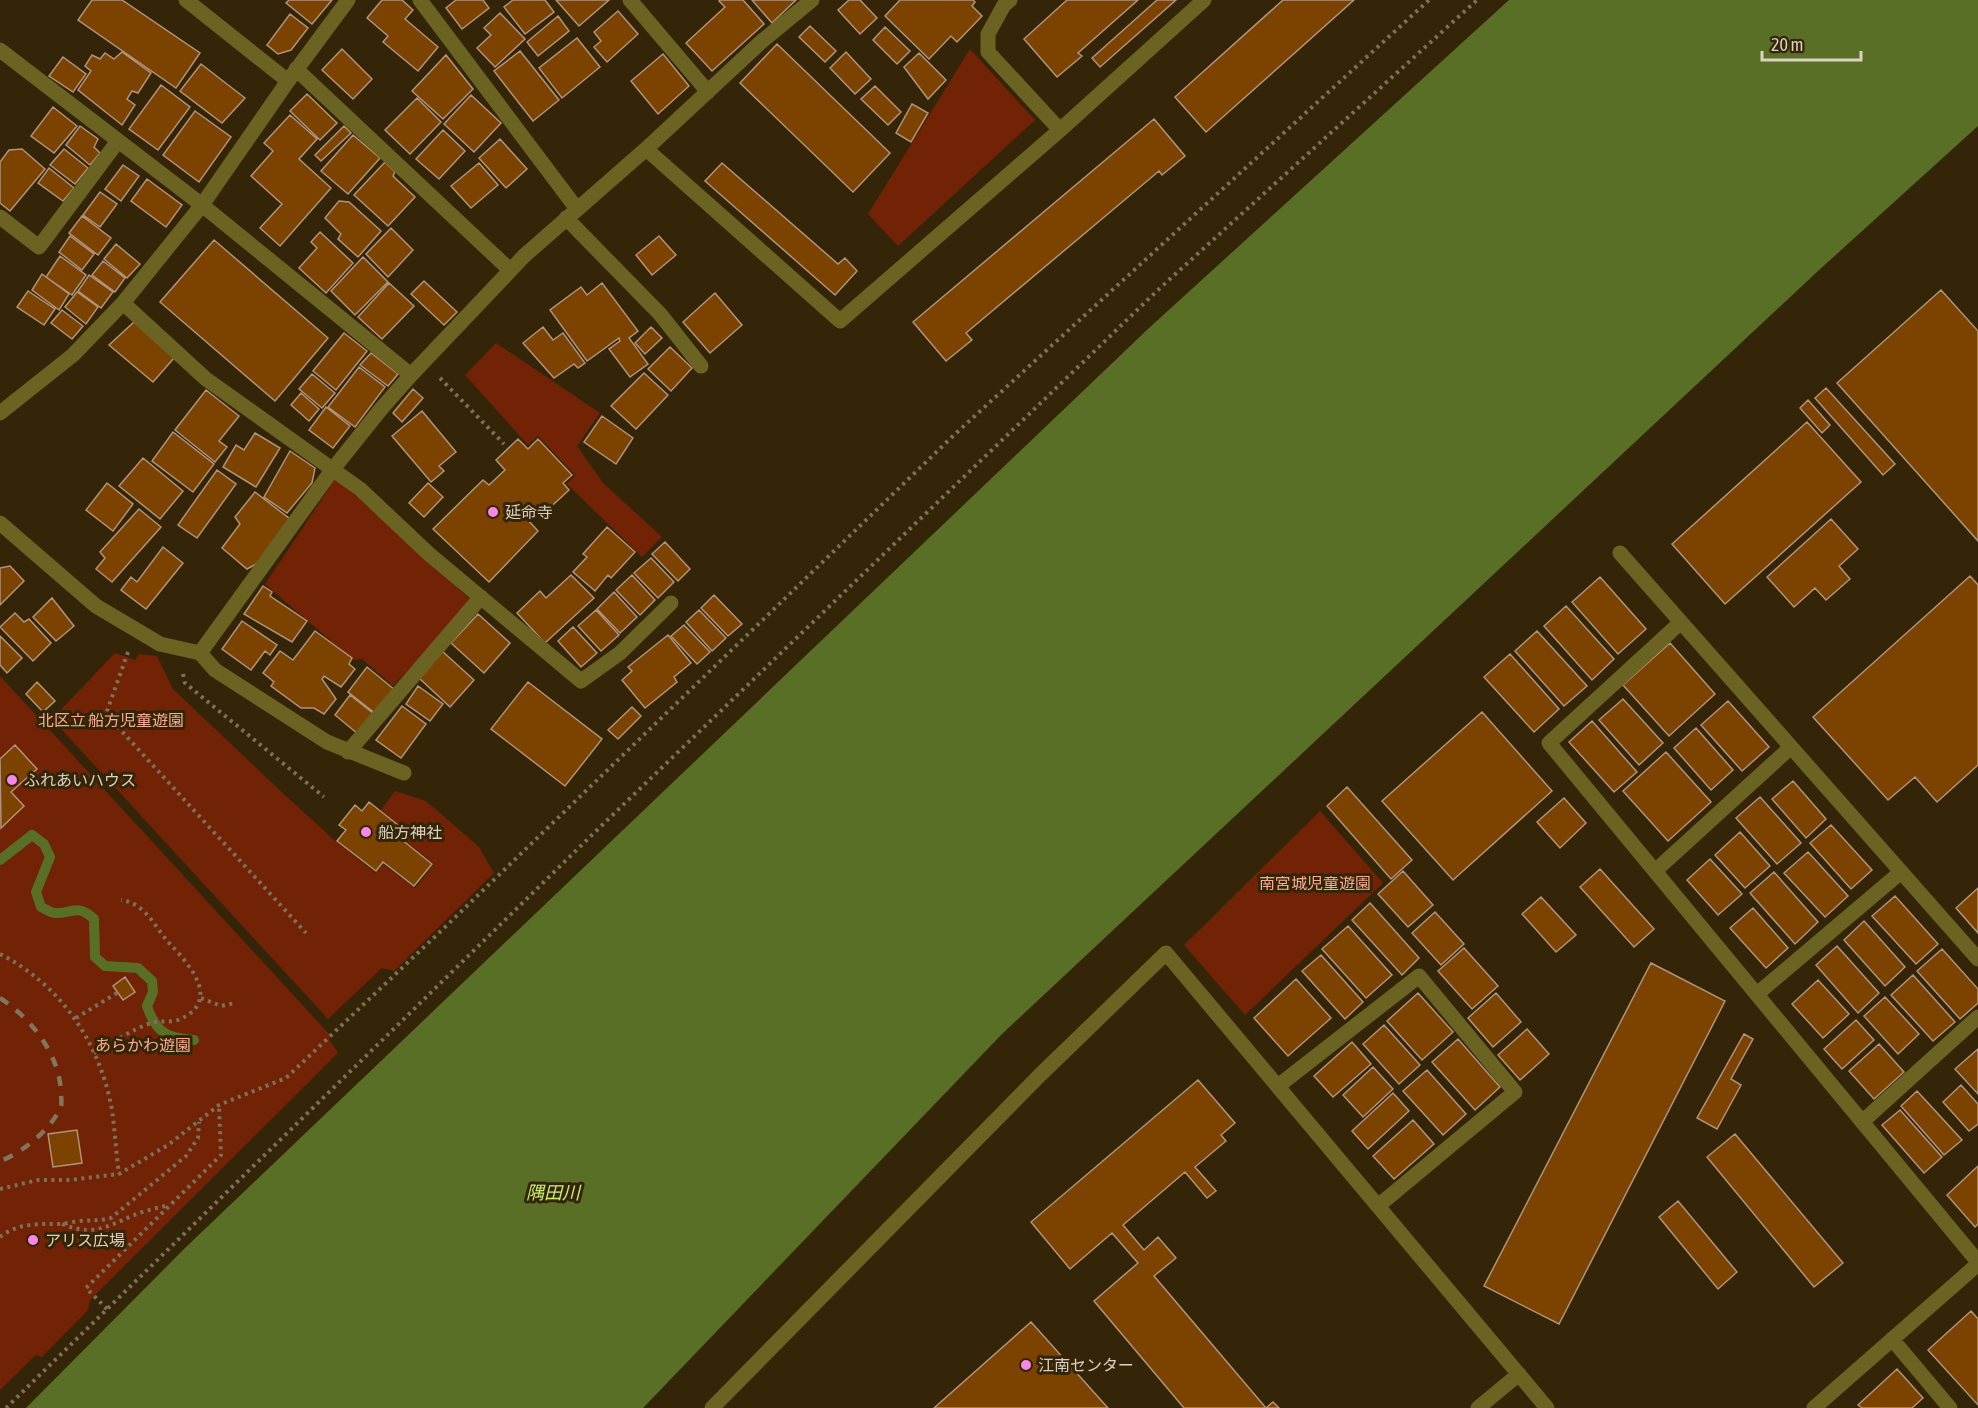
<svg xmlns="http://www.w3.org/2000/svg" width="1978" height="1408" viewBox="0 0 1978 1408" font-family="'Asap Condensed','Noto Sans JP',sans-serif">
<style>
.green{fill:#722306}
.water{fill:#596f25}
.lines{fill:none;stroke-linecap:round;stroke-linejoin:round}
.stream{stroke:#596f25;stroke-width:10}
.building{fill:#7b4200;stroke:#b0937c;stroke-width:1.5}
.path{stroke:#7d715a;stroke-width:4;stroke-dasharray:3 4.5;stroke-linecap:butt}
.minor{stroke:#6b6322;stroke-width:15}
.rail{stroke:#81755e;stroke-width:4.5;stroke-dasharray:10 10;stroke-linecap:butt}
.poi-dot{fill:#f987e8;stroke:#342508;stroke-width:2}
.labels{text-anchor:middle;stroke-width:6;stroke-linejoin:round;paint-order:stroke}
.poi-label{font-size:16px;fill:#dad1c1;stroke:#342508;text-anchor:start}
.park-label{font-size:16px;fill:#f8ac94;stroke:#342508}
.water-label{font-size:18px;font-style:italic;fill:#c7f073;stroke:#342508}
</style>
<rect width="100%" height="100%" fill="#342508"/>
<path class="green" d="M970,49l65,71 -137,126 -30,-32z
M496,343l104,70 -23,33 26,37 59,54 -20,20 -75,-73 8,-9 -37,-39 -10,9 -63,-70z
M336,478l136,123 -79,85 -31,-27 -9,1 -88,-76z
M115,653l20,7 4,-6 18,2 16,33 114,108 46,42 43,34 7,-9 32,24 19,-24 -31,-25 4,-8 -26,-21 14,-19 31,10 53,46 15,26 -100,98 -12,-3 -54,51 -276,-300z
M0,676l331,360 -2,3 9,14 -248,247 -2,10 -46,47 -6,-2 -36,35z
M1320,811l63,72 -138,132 -61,-70z"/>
<path class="water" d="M1509,0h469v126l-160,145 -816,763 -359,374h-617l158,-159 965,-921z"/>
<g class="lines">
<path class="stream" d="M0,860l32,-25 12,9 6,13 -14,35 5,15c4,2 10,6 14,6 18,1 22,-10 39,6l1,38 10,9 33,2 14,13 1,11 -6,14c9,27 20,32 47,34"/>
</g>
<path class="building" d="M92,0h30l78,53 -24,35 -98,-68z
M289,0h43l-20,24 -26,-21z
M382,0h20l11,10 -8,9 33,28 -20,24 -35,-29 5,-6 -21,-18z
M456,0h27l6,8 -27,21 -16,-21z
M513,0h32l9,12 -29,22 -21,-27z
M556,0h53l-30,26z
M720,0h23l21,24 -52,47 -26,-28 39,-36 -6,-6z
M752,0h44l-24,23z
M849,0h11l17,18 -17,16 -22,-24z
M900,0h73l2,2 -3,4 10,10 -25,26 -6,-6 -22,23 -44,-43z
M1067,0h71l-60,53 4,3 -25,21 -33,-38z
M1157,0h19l-76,67 -8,-9z
M1283,0h71l-148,132 -31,-35z
M618,11l20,23 -31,28 -13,-15 7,-6 -7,-9z
M500,13l25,26 -30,28 -18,-19 14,-13 -7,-7z
M290,14l18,14 -17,22 -13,4 -11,-9z
M558,16l11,15 -31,25 -11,-14z
M810,26l26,25 -11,11 -26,-25z
M885,27l25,24 -13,13 -24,-24z
M577,38l23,29 -38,31 -23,-30z
M777,44l113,109 -37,39 -113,-109z
M342,49l30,30 -19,20 -31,-29z
M520,51l39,49 -26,21 -39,-50z
M122,52l29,21 -13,20 -6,-2 -5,8 8,6 -13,20 -44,-35 13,-19 -6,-5 7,-11 8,4 5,-6 9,6z
M846,52l25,27 -16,15 -25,-26z
M919,53l27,27 -18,19 -24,-32z
M663,54l26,32 -31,28 -27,-33z
M446,55l27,34 -30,30 -31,-28z
M63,57l23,17 -13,18 -24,-16z
M201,64l44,34 -23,25 -42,-32z
M161,85l29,22 -32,43 -29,-21z
M875,86l26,26 -13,13 -27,-26z
M307,94l30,29 -17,17 -30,-29z
M471,95l30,28 -27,29 -30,-28z
M417,98l24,24 -31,32 -25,-24z
M912,104l16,9 -17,29 -15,-9z
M53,107l24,19 -23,27 -23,-17z
M195,111l36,26 -32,45 -36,-27z
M290,115l27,24 -18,20 32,29 -51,58 -20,-18 22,-24 -31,-28 22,-25 -9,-8z
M1154,119l31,37 -23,19 -3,-4 -193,162 6,7 -26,21 -33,-39z
M80,126l18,13 -4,8 6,6 -10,12 -24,-20z
M344,126l7,7 -30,28 -6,-6z
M443,130l22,21 -26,28 -23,-20z
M353,135l27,23 -32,36 -27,-23z
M500,139l27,30 -21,19 -27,-30z
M22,149l23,20 -35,42 -10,-8v-41l9,-12z
M64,149l24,19 -13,16 -25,-19z
M385,162l10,10 -2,4 22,21 -27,29 -34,-31z
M479,163l19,22 -27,23 -20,-22z
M722,163l116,101 7,-6 12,13 -22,24 -130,-114z
M123,165l16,11 -18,25 -16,-12z
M49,168l25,20 -11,13 -25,-18z
M147,179l35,26 -16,22 -35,-26z
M100,192l17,12 -17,23 -17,-12z
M339,201l10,1 32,29 -23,26 -20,-18 3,-5 -16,-16z
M82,216l29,22 -13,17 -29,-22z
M391,228l22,22 -25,27 -22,-23z
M320,232l33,31 -27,30 -27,-25 18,-20 -6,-6z
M70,236l24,18 -12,16 -23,-18z
M659,236l17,19 -24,20 -16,-20z
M214,240l114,98 -53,63 -115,-99z
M116,244l24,20 -13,14 -23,-19z
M60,256l26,19 -14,20 -26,-18z
M363,257l25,25 -33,33 -24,-24z
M103,261l22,17 -10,14 -23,-17z
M42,274l27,20 -10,16 -27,-20z
M89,275l24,17 -12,16 -23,-17z
M424,281l33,31 -13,13 -33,-31z
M389,283l25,23 -32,33 -24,-22z
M602,283l36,48 -9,7 19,26 -18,13 -21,-28 11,-8 -1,-3 -32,23 -37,-51 31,-23 6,8z
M1941,290l37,41v210l-141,-158z
M28,291l27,18 -11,16 -27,-18z
M77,292l21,15 -12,17 -21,-17z
M715,293l27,32 -32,28 -27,-31z
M62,310l21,16 -11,13 -21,-16z
M134,322l40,36 -21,24 -44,-37z
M543,327l10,13 10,-7 22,30 -7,5 -4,-4 -20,14 -31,-35z
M651,327l11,11 -17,16 -10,-11z
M344,333l23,18 -31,39 -23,-19z
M670,347l22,21 -21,23 -23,-22z
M371,353l27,21 -10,12 -28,-21z
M359,367l26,20 -30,40 -27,-20z
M644,373l24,22 -32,34 -25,-23z
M312,374l23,19 -13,15 -23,-19z
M1826,388l69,76 -12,11 -68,-77z
M413,389l10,9 -21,24 -9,-9z
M206,390l33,26 -20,25 8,6 -12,15 -40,-32z
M301,393l18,16 -10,12 -18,-16z
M1808,400l22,25 -8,8 -22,-25z
M326,407l24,19 -17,22 -24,-18z
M422,411l34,41 -17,14 5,5 -13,11 -39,-46z
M602,416l31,22 -17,26 -32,-22z
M1807,422l54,60 -136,122 -53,-60z
M173,432l41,32 -21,28 -41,-31z
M255,433l25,15 -24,39 -33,-20 13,-22 8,5z
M518,439l10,10 10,-10 34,36 -9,8 6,7 -26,24 -5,-5 -11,10 11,12 -49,51 -56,-53 50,-49 6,5 16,-15 -9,-10z
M290,451l25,17 -3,15 -25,30 -23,-16z
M143,458l40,33 -23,28 -41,-33z
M217,470l19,14 -39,54 -19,-13z
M107,483l26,21 -20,27 -27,-21z
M428,483l15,14 -19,20 -15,-14z
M255,492l35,27 -32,44 -11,6 -25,-21 18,-24 -5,-7z
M139,509l22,18 -49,55 -16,-13 9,-11 -5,-6z
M1831,519l27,30 -19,17 11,13 -24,21 -11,-12 -21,19 -27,-30z
M607,527l28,25 -24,26 -3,-3 -13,16 -22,-19 14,-15 -4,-3z
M665,542l25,27 -12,12 -26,-27z
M163,547l20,16 -37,46 -25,-19 10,-13 6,5z
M651,558l23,24 -16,16 -24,-25z
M10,566l14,15 -24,24v-37z
M571,575l23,23 -49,45 -28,-30 23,-22 6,7z
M632,575l23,25 -15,15 -24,-25z
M1970,576l8,9v180l-41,37 -22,-25 -27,23 -75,-83z
M1600,577l46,52 -28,25 -46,-52z
M263,586l9,6 -2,4 37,25 -15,21 -48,-28z
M614,592l23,25 -17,16 -23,-24z
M714,595l28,29 -14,12 -27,-28z
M52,598l22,28 -18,15 -23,-24z
M1566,606l48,53 -22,21 -48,-54z
M596,610l23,25 -18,16 -23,-25z
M699,610l27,28 -14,13 -26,-29z
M15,613l9,9 5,-3 22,24 -18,18 -33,-34z
M478,614l32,29 -26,30 -33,-30z
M242,621l35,24 -7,10 -5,-4 -14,19 -29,-21z
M684,625l26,27 -13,12 -26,-28z
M573,627l24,26 -16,14 -23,-26z
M315,631l37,27 -3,6 6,5 -14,18 -17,-11 -2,3 14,20 -12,15 -10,-6h-13l-30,-22 3,-4 -11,-9 17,-22 13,9z
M1537,631l50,55 -23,20 -49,-55z
M668,635l23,28 -17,14 3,5 -32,26 -23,-28 10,-9 -4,-4z
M0,636l22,22 -15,15 -7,-8z
M1670,643l45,51 -46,42 -46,-51z
M442,651l32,29 -24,27 -32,-30z
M1510,654l49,55 -25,23 -50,-55z
M367,667l28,23 -19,24 -28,-22z
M37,682l18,19 -12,11 -17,-18z
M528,682l74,57 -37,47 -74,-57z
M418,686l25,18 -13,17 -24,-17z
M350,695l24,19 -16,20 -23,-19z
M1623,699l40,44 -24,22 -40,-45z
M1728,701l41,46 -27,24 -41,-46z
M402,706l24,18 -25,34 -25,-18z
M632,707l9,9 -23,23 -10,-9z
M1482,712l70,79 -99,89 -71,-79z
M1592,721l45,51 -23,20 -45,-50z
M1696,728l37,42 -22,20 -37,-42z
M15,745l22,24 -26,23 13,14 -23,22 -1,-69z
M1666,752l45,50 -43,39 -45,-50z
M1793,781l33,38 -20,19 -34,-39z
M1347,787l65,73 -21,19 -64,-73z
M1760,797l41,46 -24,21 -41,-46z
M1564,798l22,25 -26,25 -23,-26z
M369,802l38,30 -6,7 31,25 -18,22 -31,-24 -7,9 -39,-30 9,-11 -7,-5 16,-20 7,6z
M1831,825l41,45 -21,19 -41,-46z
M1740,832l30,34 -25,22 -30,-33z
M1808,852l40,44 -23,21 -41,-44z
M1710,859l32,35 -24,21 -31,-35z
M1600,869l54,60 -20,18 -54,-60z
M1403,871l30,34 -25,22 -30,-33z
M1774,872l44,50 -23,22 -45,-51z
M1978,888v45l-22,-25z
M1895,896l43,48 -22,20 -44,-48z
M1541,897l35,38 -20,17 -34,-38z
M1370,903l49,55 -17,17 -50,-55z
M1753,908l35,40 -22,20 -36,-40z
M1435,912l29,32 -23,21 -29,-32z
M1864,921l41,46 -20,19 -41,-46z
M1348,926l44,49 -26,23 -44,-49z
M1837,946l42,47 -21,20 -42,-48z
M1464,948l34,38 -26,23 -34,-38z
M1942,949l36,40v14l-18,16 -43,-48z
M1321,955l42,47 -18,17 -43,-48z
M1651,963l74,38 -166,323 -75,-38z
M1913,975l42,47 -22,19 -42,-46z
M125,977l10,15 -12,8 -10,-14z
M1296,979l35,39 -43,38 -34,-38z
M1818,980l31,34 -26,24 -31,-34z
M1418,993l35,39 -31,28 -35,-39z
M1496,993l25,29 -28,25 -25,-29z
M1885,997l34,37 -21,20 -34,-38z
M1856,1020l18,20 -32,29 -18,-20z
M1384,1025l36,40 -21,19 -36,-40z
M1527,1029l22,25 -29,26 -22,-25z
M1744,1034l9,5 -22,40 10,6 -24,44 -20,-11z
M1458,1039l42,48 -25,23 -43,-48z
M1352,1042l19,22 -38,33 -19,-21z
M1879,1044l25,28 -30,27 -25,-28z
M1978,1049v45l-23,-25z
M1373,1067l20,22 -30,28 -20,-22z
M1427,1070l39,44 -23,21 -40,-44z
M1198,1080l37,43 -14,12 5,6 -31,26 21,24 -9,7 -22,-26 -62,53 21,25 14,-13 18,21 -22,18 112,132 7,-6 6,6h-95l-90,-107 44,-38 -26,-30 -42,36 -39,-47z
M1961,1085l17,19v20l-9,7 -26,-29z
M1917,1091l45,49 -18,15 -43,-49z
M1393,1093l16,18 -41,38 -16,-18z
M1900,1110l42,47 -18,16 -42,-48z
M1413,1120l21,24 -40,35 -21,-23z
M77,1130l5,33 -29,4 -5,-33z
M1735,1134l108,129 -29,24 -107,-130z
M1978,1166v58l-3,3 -28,-32z
M1678,1201l59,71 -19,17 -59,-72z
M1971,1311l7,8v86l-50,-55z
M1031,1322l77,86h-174z
M1897,1369l26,29 -11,10h-50l-4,-3z"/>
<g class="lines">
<path class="path" d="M440,378l64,66
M128,652l-22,62 200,219
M183,674l2,9 139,114
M0,954c61,31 100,89 112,156 3,21 4,43 7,64
M201,998l20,8 14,-3
M76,1018l41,-25
M94,1053c18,-10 37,-23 57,-30 8,-3 19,0 27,-3 44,-18 13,-54 -8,-76 -15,-16 -24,-41 -49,-44
M0,1189l38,-9h32l49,-6 49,-29 51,-40 67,-27 156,-148 512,-495 475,-435
M62,1224c37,15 50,-2 83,-13 8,-2 16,-4 24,-6
M0,1237c18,-14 37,-13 59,-13 6,0 13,-2 19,-3 12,-1 21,0 33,-3l75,-62 12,-18 1,-16
M107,1309l-21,-21 135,-133 -2,-49
M6,1408l589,-576 564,-543 318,-289"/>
<path class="minor" d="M186,0l102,81
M420,0l157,209
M630,0l78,92
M1010,0l-6,5 -16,29v18l72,78
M0,50l202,155 209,170
M296,69l214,201
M646,149l194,172 220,-191 144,-130
M0,217l39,30 79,-106
M566,218l94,96 41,52
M123,303l83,76 154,110 69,65 152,127 39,-28 51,-50
M0,413l73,-58 50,-52 79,-98 86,-124 60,-81
M0,523l96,83 64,38 40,9 133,-184 48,-60 30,-34 113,-119 122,-107 115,-107 51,-42
M1620,553l358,406
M1681,622l-132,121 429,519
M200,653l15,17 112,72 77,31
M348,752l133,-155
M1655,871l136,-124
M1757,994l144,-122
M1278,1086l141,-110 96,116 -137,114
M1862,1122l116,-105
M1892,1339l58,69
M712,1408l328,-333 126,-122 381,455
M1478,1408l41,-34
M1814,1408l164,-144"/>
<path class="rail" d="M0,998c31,20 60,57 61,95 0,4 1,10 0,13 -8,22 -40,48 -61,55"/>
</g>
<g class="poi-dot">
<circle cx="493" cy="512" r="6"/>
<circle cx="12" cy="780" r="6"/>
<circle cx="366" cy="832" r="6"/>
<circle cx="33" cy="1240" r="6"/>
<circle cx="1026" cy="1365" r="6"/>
</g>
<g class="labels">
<g class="poi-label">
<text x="505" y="518">延命寺</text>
<text x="24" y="786">ふれあいハウス</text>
<text x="378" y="838">船方神社</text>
<text x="45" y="1246">アリス広場</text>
<text x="1038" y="1371">江南センター</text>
</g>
<g class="park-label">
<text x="111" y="726">北区立 船方児童遊園</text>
<text x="1315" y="889">南宮城児童遊園</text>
<text x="143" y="1051">あらかわ遊園</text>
</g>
<g class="water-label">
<text x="553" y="1199">隅田川</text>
</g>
</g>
<path d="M1762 51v9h99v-9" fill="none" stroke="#dad1c1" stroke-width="3"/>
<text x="1771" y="51" font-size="18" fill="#dad1c1" stroke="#342508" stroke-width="4.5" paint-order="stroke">20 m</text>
</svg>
